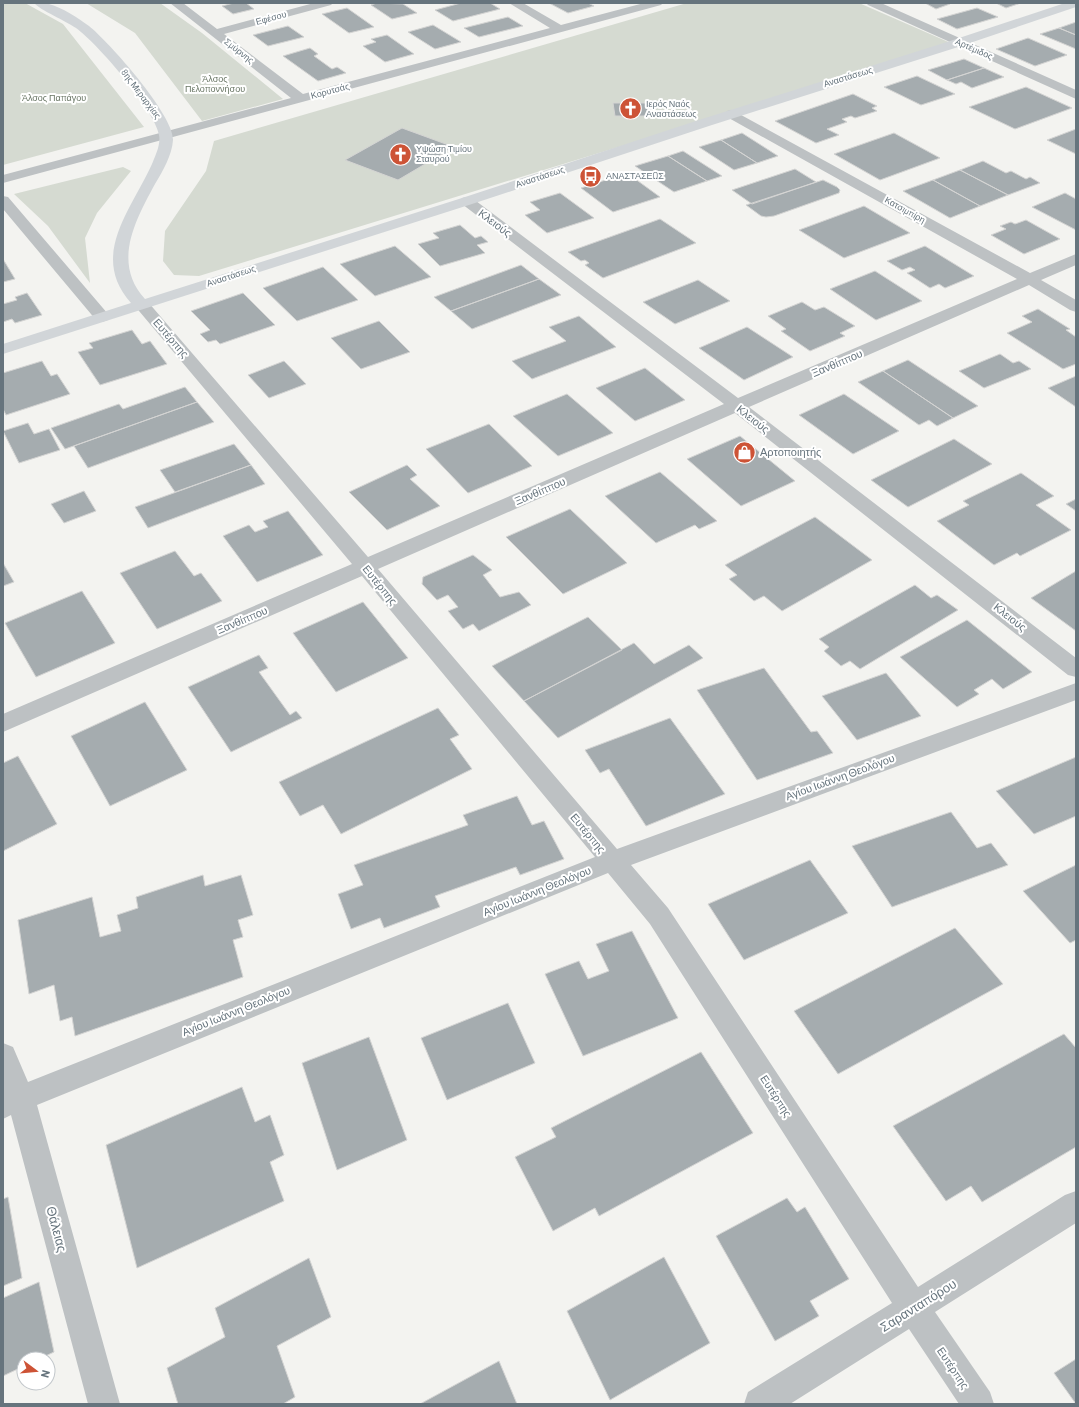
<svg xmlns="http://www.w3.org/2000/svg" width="1079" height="1407" viewBox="0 0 1079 1407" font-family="Barlow,sans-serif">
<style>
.green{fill:#d5dad1}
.building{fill:#a5acaf;stroke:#d4d4d3}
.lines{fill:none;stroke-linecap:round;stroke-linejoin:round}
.street{fill:#bdc1c3;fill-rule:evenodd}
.secondary{fill:#d1d5d8;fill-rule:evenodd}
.labels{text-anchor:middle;stroke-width:4;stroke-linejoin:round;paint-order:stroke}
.far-street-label{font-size:9px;fill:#66747d;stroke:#fff}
.far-park-label{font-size:9px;fill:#687564;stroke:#fff}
.far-poi-label{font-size:9px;fill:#66747d;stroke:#fff;text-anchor:start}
.street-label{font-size:11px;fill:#66747d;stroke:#fff}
.poi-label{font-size:11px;fill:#66747d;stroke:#fff;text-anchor:start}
.near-street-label{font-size:13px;fill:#66747d;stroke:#fff}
</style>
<rect width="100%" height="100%" fill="#f3f3f0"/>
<path class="green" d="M3,3h22l38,21 81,103 -141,38z
M86,3h74l42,30 81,66 -81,22 -67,-88z
M687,3h172l94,41 -754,232 -25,-1 -11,-14 2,-30 41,-60 8,-30z
M123,167l8,4 -34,42 -12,25 5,45 -42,-57 -34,-32z"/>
<path class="building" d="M234,3h12l8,6 -21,5 -11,-8z
M377,3l26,1 14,9 -25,6 -21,-14z
M461,3h29l10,6 -47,12 -18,-11z
M549,3h39l6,3 -26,7z
M925,3h25v1l-14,5z
M996,3h25l-15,5z
M347,8l27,19 -25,6 -27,-19z
M977,8l21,9 -41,12 -20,-10z
M508,17l15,9 -44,11 -15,-9z
M1076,22v13l-17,-7z
M433,25l28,17 -26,7 -27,-17z
M288,26l16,11 -36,9 -15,-11z
M1059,28l17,7v14l-36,-15z
M387,35l27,19 -29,8 -22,-16 13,-4 -5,-3z
M1028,38l39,17 -32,11 -39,-17z
M310,48l8,6 -4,2 18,13 5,-2 9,6 -28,8 -35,-25z
M964,59l20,9 -37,12 -19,-10z
M984,68l20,9 -32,11 -11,-6 -5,2 -9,-4z
M917,76l38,18 -34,11 -37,-18z
M1026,87l46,21 -57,21 -46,-22z
M853,94l24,12 -5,2 5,3 -22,7 -4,-2 -9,3 5,3 -20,7 12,6 -23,8 -41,-22z
M613,103h34l2,13h-34z
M402,128l52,19 -56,33 -53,-20z
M1076,129v25l-29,-14z
M742,133l36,23 -21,7 -36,-23z
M894,133l46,25 -60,22 -46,-26z
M721,140l36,23 -23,7 -35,-23z
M683,151l39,25 -15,5 -39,-25z
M668,156l39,25 -33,11 -39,-26z
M983,161l23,12 5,-2 15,8 4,-2 10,6 -32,12 -48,-25z
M795,169l21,13 -64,22 -20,-14z
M960,170l48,25 -28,11 -47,-26z
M627,173l33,24 -47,15 -32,-24z
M823,180l14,7 3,3 -1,3 -65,23 -8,1 -5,-1 -15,-11z
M933,180l47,26 -30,12 -47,-27z
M560,193l34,25 -47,15 -22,-18 15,-5 -10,-8z
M1065,193l11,6v31l-44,-23z
M864,206l46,27 -66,25 -45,-28z
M660,219l36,24 -93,35 -18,-13 4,-2 -4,-3 -4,1 -13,-9z
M1026,220l34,19 -36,15 -33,-19 15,-6 -6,-3 11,-4 4,2z
M460,225l15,13 6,-2 7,6 -11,3 8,8 -45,13 -22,-22 21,-6 -6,-5z
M395,246l36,31 -56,19 -35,-32z
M925,246l49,30 -29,12 -6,-4 -9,4 -23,-15 8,-3 -5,-3 -8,3 -15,-9z
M3,259l12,20 -12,3z
M521,265l18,14 -88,32 -17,-14z
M323,267l35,33 -61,21 -34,-33z
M875,271l47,30 -46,19 -46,-31z
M539,279l22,16 -89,34 -21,-18z
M698,280l32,21 -55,23 -32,-22z
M27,293l15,22 -27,8 -3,-4 -9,3v-18l14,-4 -2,-3z
M243,293l32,32 -55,19 -4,-4 -8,2 -8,-8 10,-4 -19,-19z
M802,302l13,8 9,-3 31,19 -15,7 5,3 -35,15 -29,-20 5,-2 -18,-13z
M1038,309l32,20 -4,1 10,7v27l-13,5 -56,-36 25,-11 -10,-6z
M579,316l37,31 -84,32 -20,-18 54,-20 -17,-14z
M379,321l31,31 -49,17 -30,-31z
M747,327l46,30 -49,23 -45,-32z
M132,330l10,14 8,-3 17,23 -67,21 -22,-33 15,-4 -4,-5z
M1000,354l13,9 6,-2 12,8 -47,19 -25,-17z
M908,360l70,46 -25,12 -70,-47z
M42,361l9,15 6,-2 13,20 -64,21 -3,-6v-36z
M284,361l22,23 -37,14 -21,-23z
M645,368l40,32 -50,21 -39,-33z
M883,371l70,47 -16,8 -8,-6 -10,5 -61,-43z
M1076,376v31l-28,-19z
M185,387l12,15 -132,47 -14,-21 68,-24 4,5z
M567,394l46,39 -55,23 -45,-40z
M844,394l55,37 -46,23 -54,-39z
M197,402l17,20 -126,46 -14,-22z
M28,423l6,11 15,-5 11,21 -41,13 -16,-32z
M489,424l43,42 -64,27 -42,-44z
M740,436l55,45 -54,25 -54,-47z
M954,439l38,25 -84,43 -37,-27z
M234,444l17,21 -76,27 -15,-22z
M251,465l14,19 -117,44 -13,-21z
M407,465l10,10 -7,4 30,27 -53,24 -38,-38z
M660,472l57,49 -18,8 -4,-4 -39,18 -51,-47z
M1021,473l33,23 -18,9 35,25 -51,26 -3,-3 -23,12 -57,-44 32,-16 -6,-4z
M84,491l12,20 -32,12 -13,-19z
M1076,499v12l-10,-7z
M570,509l57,54 -64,31 -57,-57z
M288,511l35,44 -66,27 -34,-46 26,-11 6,7 13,-5 -5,-6z
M815,517l57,43 -90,51 -18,-15 -10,5 -25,-22 8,-4 -12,-10z
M175,551l19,25 7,-3 21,28 -65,28 -37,-56z
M473,555l19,15 -9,5 17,22 19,-5 12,13 -52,26 -6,-7 -10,5 -15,-18 10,-4 -10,-12 -11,5 -15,-16 1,-7z
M3,563l11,19 -11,4z
M1076,571v60l-45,-33z
M915,585l16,13 6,-3 21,15 -98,59 -10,-8 -9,5 -17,-15 5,-4 -10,-8z
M82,591l33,52 -79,34 -31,-54z
M363,602l45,56 -72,34 -43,-59z
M588,617l34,33 -98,51 -32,-35z
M967,620l65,52 -29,17 -11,-10 -18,11 5,4 -22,13 -57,-50z
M634,643l20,21 35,-19 14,13 -145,80 -34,-37z
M259,655l9,13 -9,4 31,43 6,-4 6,7 -71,34 -43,-65z
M764,668l47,64 6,-1 16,22 -76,27 -60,-90z
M886,673l35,43 -64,24 -35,-44z
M145,702l42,68 -77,36 -39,-70z
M438,708l21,27 -9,4 22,30 -131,65 -18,-29 -23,11 -21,-34z
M670,718l55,76 -79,32 -37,-57 -9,4 -15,-23z
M18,756l39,68 -54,27v-88z
M1076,757v59l-42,18 -38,-43z
M517,796l15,29 12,-4 20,38 -44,16 -4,-8 -81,29 5,11 -56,21 -4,-10 -29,11 -13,-35 25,-9 -9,-20 114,-40 -5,-10z
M951,812l26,36 14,-5 17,22 -116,42 -40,-61z
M810,860l38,53 -104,47 -36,-56z
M1076,865v75l-6,3 -47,-52z
M203,875l2,11 36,-11 12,40 -15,5 5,17 -10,3 10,37 -168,59 -3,-19 -12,4 -6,-36 -25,9 -11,-74 74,-23 8,40 21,-6 -4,-16 21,-7 -2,-11z
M955,928l48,56 -165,90 -44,-63z
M632,931l46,87 -95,38 -38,-82 34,-13 9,18 21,-8 -13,-27z
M508,1003l27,60 -88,37 -26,-62z
M1064,1034l12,14v99l-94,55 -11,-16 -25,15 -53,-75z
M369,1037l38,103 -70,30 -35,-107z
M701,1052l52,81 -154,83 -4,-8 -42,23 -38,-74 41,-20 -5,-9z
M242,1087l13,35 15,-7 14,40 -14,7 14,39 -147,67 -31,-123z
M8,1197l14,81 -19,8v-87z
M787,1198l10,14 8,-5 44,72 -39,22 9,15 -44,25 -59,-105z
M664,1257l46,86 -100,57 -43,-89z
M309,1258l22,59 -54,29 18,51 -12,7h-105l-11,-36 58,-31 -10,-29z
M39,1282l15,70 -15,7h-15v7l-21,10v-78z
M1076,1359v45l-22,-31z
M499,1361l18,43h-97z"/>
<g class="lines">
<path class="street" d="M170,3h13l34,26 97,-26h19l-2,2 -107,29 79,60 247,-66 -41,-25h14l38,22 83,-22h19l-2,2 -658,178v-8l288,-77z
M866,3h15l195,87v9l-208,-94z
M732,110l298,163 46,-19v11l-35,15 35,20v12l-6,-2 -41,-25 -280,122 327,251v19l-8,-2 -333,-262 -357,156 239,280 459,-166v17l-445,165 37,43 250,379 147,-92 11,-4v32l-141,89 55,80 4,12h-35l-50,-75 -119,75h-46l4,-12 144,-89 -242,-379 -42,-51 -571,232 83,299h-32l-77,-289 -8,4v-76l10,4 15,35 567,-225 -233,-281 -359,156v-18l349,-150 -218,-259 2,-3 6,-2 6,2 220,255 356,-153 -262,-200 -2,-3 2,-3 5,-1 5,1 266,200 279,-119 -290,-162 -1,-3 1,-3z
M3,196l5,1 100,117 2,3 -2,3 -6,2 -6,-2 -93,-111z"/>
<path class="secondary" d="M34,3c5,0 11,-1 15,1 14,4 29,14 40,22 20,16 85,89 84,114 -1,15 -10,31 -18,44 -20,37 -43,79 -10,115l317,-101 240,-79 245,-77 118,-39h11v4l-121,41 -243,77 -240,79 -469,150v-10l128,-41c-42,-47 0,-93 21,-139 3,-8 9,-19 7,-29 -4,-25 -62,-92 -83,-107 -10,-7 -36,-18 -42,-25z"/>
</g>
<defs>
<symbol id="church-disc" viewBox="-11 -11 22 22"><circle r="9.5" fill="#cd5336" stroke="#fff"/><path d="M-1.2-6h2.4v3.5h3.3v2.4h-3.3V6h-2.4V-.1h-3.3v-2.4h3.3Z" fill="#fff"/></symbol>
<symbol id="bus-disc" viewBox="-11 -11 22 22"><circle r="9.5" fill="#cd5336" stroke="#fff"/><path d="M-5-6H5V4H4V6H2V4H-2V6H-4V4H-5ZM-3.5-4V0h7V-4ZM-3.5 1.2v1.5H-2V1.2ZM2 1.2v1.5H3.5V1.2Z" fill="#fff"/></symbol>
<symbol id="shop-disc" viewBox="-11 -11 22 22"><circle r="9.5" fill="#cd5336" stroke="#fff"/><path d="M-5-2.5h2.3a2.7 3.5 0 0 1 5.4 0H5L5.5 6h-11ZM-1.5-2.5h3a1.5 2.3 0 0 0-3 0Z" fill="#fff"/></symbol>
</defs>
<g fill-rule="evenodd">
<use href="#church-disc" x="618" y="96" width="25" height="25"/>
<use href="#church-disc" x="388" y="142" width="25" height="25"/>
<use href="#bus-disc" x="578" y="164" width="25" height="25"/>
<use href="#shop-disc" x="732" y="440" width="25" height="25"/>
</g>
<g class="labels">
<g class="far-street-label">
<text transform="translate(271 18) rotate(-15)" y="3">Εφέσου</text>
<text transform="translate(974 49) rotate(24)" y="3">Αρτέμιδος</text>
<text transform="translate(239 51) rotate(38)" y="3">Σμύρνης</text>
<text transform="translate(848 77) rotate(-17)" y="3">Αναστάσεως</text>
<text transform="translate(330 91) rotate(-15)" y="3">Κορυτσάς</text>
<text transform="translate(141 94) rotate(53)" y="3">8ης Μεραρχίας</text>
<text transform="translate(540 177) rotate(-18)" y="3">Αναστάσεως</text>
<text transform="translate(905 210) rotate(29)" y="3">Κατσιμπίρη</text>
<text transform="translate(231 276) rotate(-18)" y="3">Αναστάσεως</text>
</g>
<g class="far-park-label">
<text x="215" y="82">Άλσος<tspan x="215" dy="10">Πελοποννήσου</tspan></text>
<text x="54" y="101">Άλσος Παπάγου</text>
</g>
<g class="far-poi-label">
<text x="646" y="107">Ιερός Ναός<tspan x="646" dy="10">Αναστάσεως</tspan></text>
<text x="416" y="152">Υψώση Τιμίου<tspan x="416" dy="10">Σταυρού</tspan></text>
<text x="606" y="179">ΑΝΑΣΤΑΣΕΩΣ</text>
</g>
<g class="street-label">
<text transform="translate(495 223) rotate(37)" y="4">Κλειούς</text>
<text transform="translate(171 338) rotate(49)" y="4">Ευτέρπης</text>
<text transform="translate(837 363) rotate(-23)" y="4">Ξανθίππου</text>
<text transform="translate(753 419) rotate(38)" y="4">Κλειούς</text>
<text transform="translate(540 491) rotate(-23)" y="4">Ξανθίππου</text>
<text transform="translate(380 585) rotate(51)" y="4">Ευτέρπης</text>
<text transform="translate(1010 617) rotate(38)" y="4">Κλειούς</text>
<text transform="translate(242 620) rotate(-23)" y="4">Ξανθίππου</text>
<text transform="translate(840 777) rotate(-20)" y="4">Αγίου Ιωάννη Θεολόγου</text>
<text transform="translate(588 833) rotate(50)" y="4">Ευτέρπης</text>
<text transform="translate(537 891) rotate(-22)" y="4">Αγίου Ιωάννη Θεολόγου</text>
<text transform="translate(236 1011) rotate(-22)" y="4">Αγίου Ιωάννη Θεολόγου</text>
<text transform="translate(776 1096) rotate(57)" y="4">Ευτέρπης</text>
<text transform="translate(953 1368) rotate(56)" y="4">Ευτέρπης</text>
</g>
<g class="poi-label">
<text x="760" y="456">Αρτοποιητής</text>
</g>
<g class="near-street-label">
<text transform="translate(57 1229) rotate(75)" y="5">Θάλειας</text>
<text transform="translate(918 1305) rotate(-32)" y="5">Σαρανταπόρου</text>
</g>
</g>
<rect width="1079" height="1407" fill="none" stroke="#66747d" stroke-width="8"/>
<g transform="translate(36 1371) rotate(106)"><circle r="19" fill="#ffffff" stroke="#c2c7cb"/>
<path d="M0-3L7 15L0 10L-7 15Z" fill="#cd5336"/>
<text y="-6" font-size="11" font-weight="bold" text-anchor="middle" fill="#66747d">N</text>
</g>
</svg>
